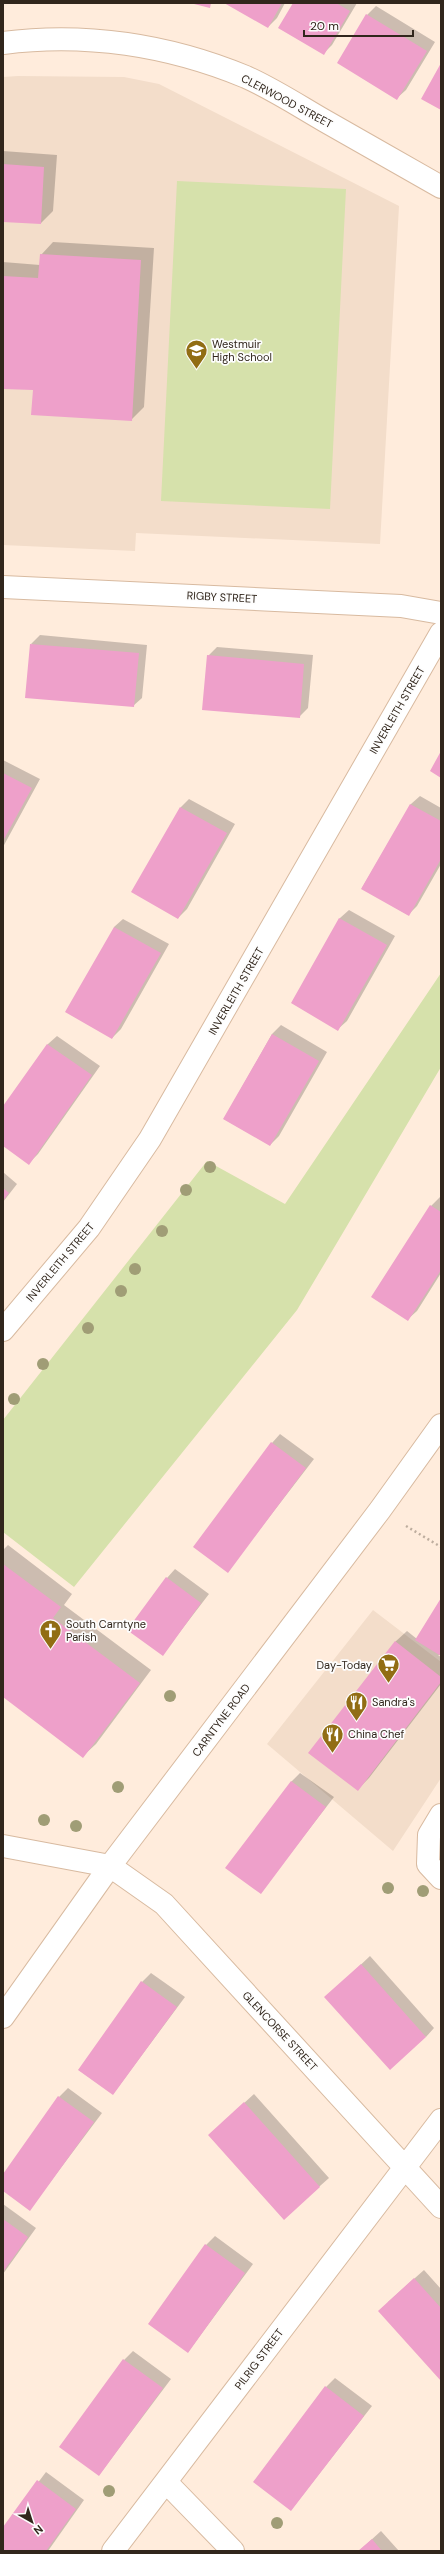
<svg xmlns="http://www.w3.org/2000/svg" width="444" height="2554" viewBox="0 0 444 2554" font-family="'DM Sans',sans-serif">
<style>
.built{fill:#f3ddca}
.green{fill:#d6e1ab}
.shadow{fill:#0003}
.building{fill:#eea0ca}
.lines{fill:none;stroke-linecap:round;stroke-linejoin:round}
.minor-casing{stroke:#d8baa0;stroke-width:24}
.path{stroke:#bdad9e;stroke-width:2.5;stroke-dasharray:2 3;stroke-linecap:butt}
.minor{stroke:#fff;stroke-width:22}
.tree{fill:#a09d76}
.labels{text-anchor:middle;stroke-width:3.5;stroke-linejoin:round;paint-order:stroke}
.street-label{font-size:11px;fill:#31261c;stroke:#fdfdfd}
.poi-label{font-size:11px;fill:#31261c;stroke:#fdfdfd;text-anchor:start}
</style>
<rect width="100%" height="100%" fill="#ffecdc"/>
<path class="built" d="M18,76l106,1 35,7 240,122 -19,338 -244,-11 -1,18 -132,-6v-468z
M373,1610l68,52v116l-48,73 -126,-107z"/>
<path class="green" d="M177,181l169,8 -16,320 -169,-8z
M441,973v94l-100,169 -44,74 -223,277 -71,-55v-112l204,-259 78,43z"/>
<path class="shadow" d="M226,3h59l-8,15 -9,9z
M294,3h63l-25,42 -8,8z
M376,6l59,36 -29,48 -9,8 -30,-83z
M3,151l54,4 -4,56 -12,12 -38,-2z
M53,242l101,6 -10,159 -13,13 -97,-31 -31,-1v-126l37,3 1,-10z
M40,635l107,10 -5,53 -9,8 -102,-62z
M217,647l96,8 -5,53 -9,9 -91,-61z
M3,760l37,19 -37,68z
M420,796l21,12v56l-24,42 -9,9 -46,-27 49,-84z
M189,799l46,25 -48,85 -9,9 3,-111z
M349,910l46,26 -48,85 -9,8 -46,-26 48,-85z
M123,919l46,25 -48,85 -9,9 2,-111z
M281,1025l46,27 -48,84 -9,9 -46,-26 48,-85z
M57,1036l43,30 -62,88 -9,9 -26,-18v-37l45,-64z
M3,1172l14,12 -14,18z
M440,1197l1,76 -24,38 -9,8 -35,-22 58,-91z
M280,1434l34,25 -87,113 45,-129z
M8,1545l64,49 -8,11 87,65 -55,74 -13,12 -80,-60v-146z
M175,1569l34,25 -46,60 4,-76z
M441,1600v55h-3l3,2v27l-72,94 -12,12 38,-148 12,-11 10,8z
M300,1773l34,24 -74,96 31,-111z
M370,1956l64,72 -8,9 -91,-48z
M151,1973l34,24 -72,97 -34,-24 63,-88z
M68,2088l34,25 -72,96 -27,-19v-14l56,-79z
M254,2094l75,84 -45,40 -75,-83z
M3,2204l33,24 -33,46z
M215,2236l38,28 -65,88 18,-107z
M424,2270l17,19v91l-53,-78z
M133,2351l38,28 -72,96 25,-115z
M335,2378l37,28 -81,104 35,-123z
M46,2472l38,28 -36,51h-45v-22z
M381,2531l18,20h-40z"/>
<path class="building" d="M190,3h21l-1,5z
M224,3h58l-14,25z
M293,3h43l14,8 -26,44 -46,-27z
M366,14l61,37 -30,49 -60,-37z
M441,63v47l-20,-11z
M3,164l41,3 -3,57 -38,-2z
M40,254l101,6 -9,161 -101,-6 2,-25 -30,-1v-113l35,2z
M30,644l109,9 -5,54 -109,-9z
M207,655l97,9 -4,54 -98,-8z
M441,751v27l-11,-7z
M3,773l29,15 -29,53z
M410,804l31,17v38l-32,57 -48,-27z
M180,807l47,26 -49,86 -47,-27z
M339,918l48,27 -49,86 -47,-28z
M114,927l47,26 -49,86 -47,-27z
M272,1034l47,27 -49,85 -47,-27z
M47,1044l45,31 -63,90 -26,-19v-40z
M3,1188l6,5 -6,8z
M430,1205l11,7v58l-33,51 -37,-24z
M271,1442l35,26 -78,105 -35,-26z
M3,1564l58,43 -8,11 87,65 -57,75 -80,-61z
M166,1577l35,26 -38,53 -36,-26z
M441,1598v58l-26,-16z
M395,1641l46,36v5l-83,109 -50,-38z
M291,1781l35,26 -65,87 -36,-26z
M361,1964l65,73 -36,33 -66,-73z
M141,1981l36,26 -64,88 -35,-25z
M58,2096l36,26 -64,89 -27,-20v-17z
M244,2102l76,85 -36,33 -76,-85z
M3,2219l25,18 -25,35z
M205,2244l40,29 -57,80 -40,-29z
M414,2278l27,30v73l-63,-70z
M123,2359l40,29 -64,88 -40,-29z
M325,2386l39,30 -73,95 -38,-29z
M37,2480l39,29 -30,42h-43v-24z
M372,2539l10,12h-24z"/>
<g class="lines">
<defs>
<path id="minor" d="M3,43c82,-11 166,2 243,34 27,12 53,29 79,44 39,22 77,44 116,66
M3,587l398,19 40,7
M3,1330l86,-102 61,-89 291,-506
M441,1815l-12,20 -1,29 13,14
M3,1846l107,20 54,38 277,303
M3,2017l107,-151 270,-356 61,-85
M166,2482l67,69
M113,2551l328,-431"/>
</defs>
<use href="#minor" class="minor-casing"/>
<path class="path" d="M406,1526l35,21"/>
<use href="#minor" class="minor"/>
</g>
<g class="tree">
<circle cx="210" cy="1167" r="6"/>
<circle cx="186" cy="1190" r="6"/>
<circle cx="162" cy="1231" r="6"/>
<circle cx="135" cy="1269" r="6"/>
<circle cx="121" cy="1291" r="6"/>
<circle cx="88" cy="1328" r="6"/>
<circle cx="43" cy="1364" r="6"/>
<circle cx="14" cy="1399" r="6"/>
<circle cx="170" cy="1696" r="6"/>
<circle cx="118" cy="1787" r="6"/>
<circle cx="44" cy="1820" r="6"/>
<circle cx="76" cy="1826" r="6"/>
<circle cx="388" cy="1888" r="6"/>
<circle cx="423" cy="1891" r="6"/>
<circle cx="109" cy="2491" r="6"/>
<circle cx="277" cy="2523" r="6"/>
</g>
<defs>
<symbol id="school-pin" viewBox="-11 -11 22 30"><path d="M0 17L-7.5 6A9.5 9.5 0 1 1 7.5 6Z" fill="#916d14" stroke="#fdfdfd"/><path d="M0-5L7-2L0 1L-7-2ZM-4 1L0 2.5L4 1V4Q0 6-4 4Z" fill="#fff"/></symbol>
<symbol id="church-pin" viewBox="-11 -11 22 30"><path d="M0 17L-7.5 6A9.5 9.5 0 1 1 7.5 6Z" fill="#916d14" stroke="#fdfdfd"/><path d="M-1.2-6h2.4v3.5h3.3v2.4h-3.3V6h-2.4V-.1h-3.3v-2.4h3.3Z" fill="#fff"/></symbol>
<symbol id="supermarket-pin" viewBox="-11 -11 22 30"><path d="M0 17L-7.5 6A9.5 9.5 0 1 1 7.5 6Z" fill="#916d14" stroke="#fdfdfd"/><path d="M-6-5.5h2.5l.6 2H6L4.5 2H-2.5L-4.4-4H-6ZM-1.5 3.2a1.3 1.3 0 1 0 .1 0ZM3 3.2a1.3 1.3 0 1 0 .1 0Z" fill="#fff"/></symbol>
<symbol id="restaurant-pin" viewBox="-11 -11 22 30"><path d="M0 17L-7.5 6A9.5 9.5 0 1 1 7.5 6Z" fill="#916d14" stroke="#fdfdfd"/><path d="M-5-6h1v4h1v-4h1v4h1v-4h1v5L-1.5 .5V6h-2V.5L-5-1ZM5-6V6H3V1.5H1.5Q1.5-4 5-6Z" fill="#fff"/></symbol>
</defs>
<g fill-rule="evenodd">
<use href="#school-pin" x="184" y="338" width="25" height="34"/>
<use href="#church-pin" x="38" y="1618" width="25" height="34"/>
<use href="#supermarket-pin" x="376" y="1652" width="25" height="34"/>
<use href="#restaurant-pin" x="344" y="1690" width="25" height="34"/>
<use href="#restaurant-pin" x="320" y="1722" width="25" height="34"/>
</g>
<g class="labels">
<g class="street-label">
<text transform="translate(287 101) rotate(28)" y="4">CLERWOOD STREET</text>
<text transform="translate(222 597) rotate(3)" y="4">RIGBY STREET</text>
<text transform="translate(397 710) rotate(-60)" y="4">INVERLEITH STREET</text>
<text transform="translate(236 991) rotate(-60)" y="4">INVERLEITH STREET</text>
<text transform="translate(60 1262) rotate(-50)" y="4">INVERLEITH STREET</text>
<text transform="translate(221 1720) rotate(-53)" y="4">CARNTYNE ROAD</text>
<text transform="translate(280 2031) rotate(47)" y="4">GLENCORSE STREET</text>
<text transform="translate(259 2359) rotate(-53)" y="4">PILRIG STREET</text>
</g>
<g class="poi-label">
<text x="212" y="348">Westmuir<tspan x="212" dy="13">High School</tspan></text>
<text x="66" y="1628">South Carntyne<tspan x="66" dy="13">Parish</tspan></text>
<text x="372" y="1669" text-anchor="end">Day-Today</text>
<text x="372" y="1706">Sandra's</text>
<text x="348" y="1738">China Chef</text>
</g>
</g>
<rect width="444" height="2554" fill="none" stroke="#31261c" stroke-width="8"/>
<g transform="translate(32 2522) rotate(141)" stroke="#fdfdfd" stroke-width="3" paint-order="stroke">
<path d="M0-3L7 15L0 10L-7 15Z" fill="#31261c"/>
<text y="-6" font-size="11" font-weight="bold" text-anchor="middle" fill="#31261c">N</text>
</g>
<path d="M304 30v6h109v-6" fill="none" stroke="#31261c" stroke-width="2"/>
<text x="310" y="30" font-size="12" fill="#31261c" stroke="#fdfdfd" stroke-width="3" paint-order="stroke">20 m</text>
</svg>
